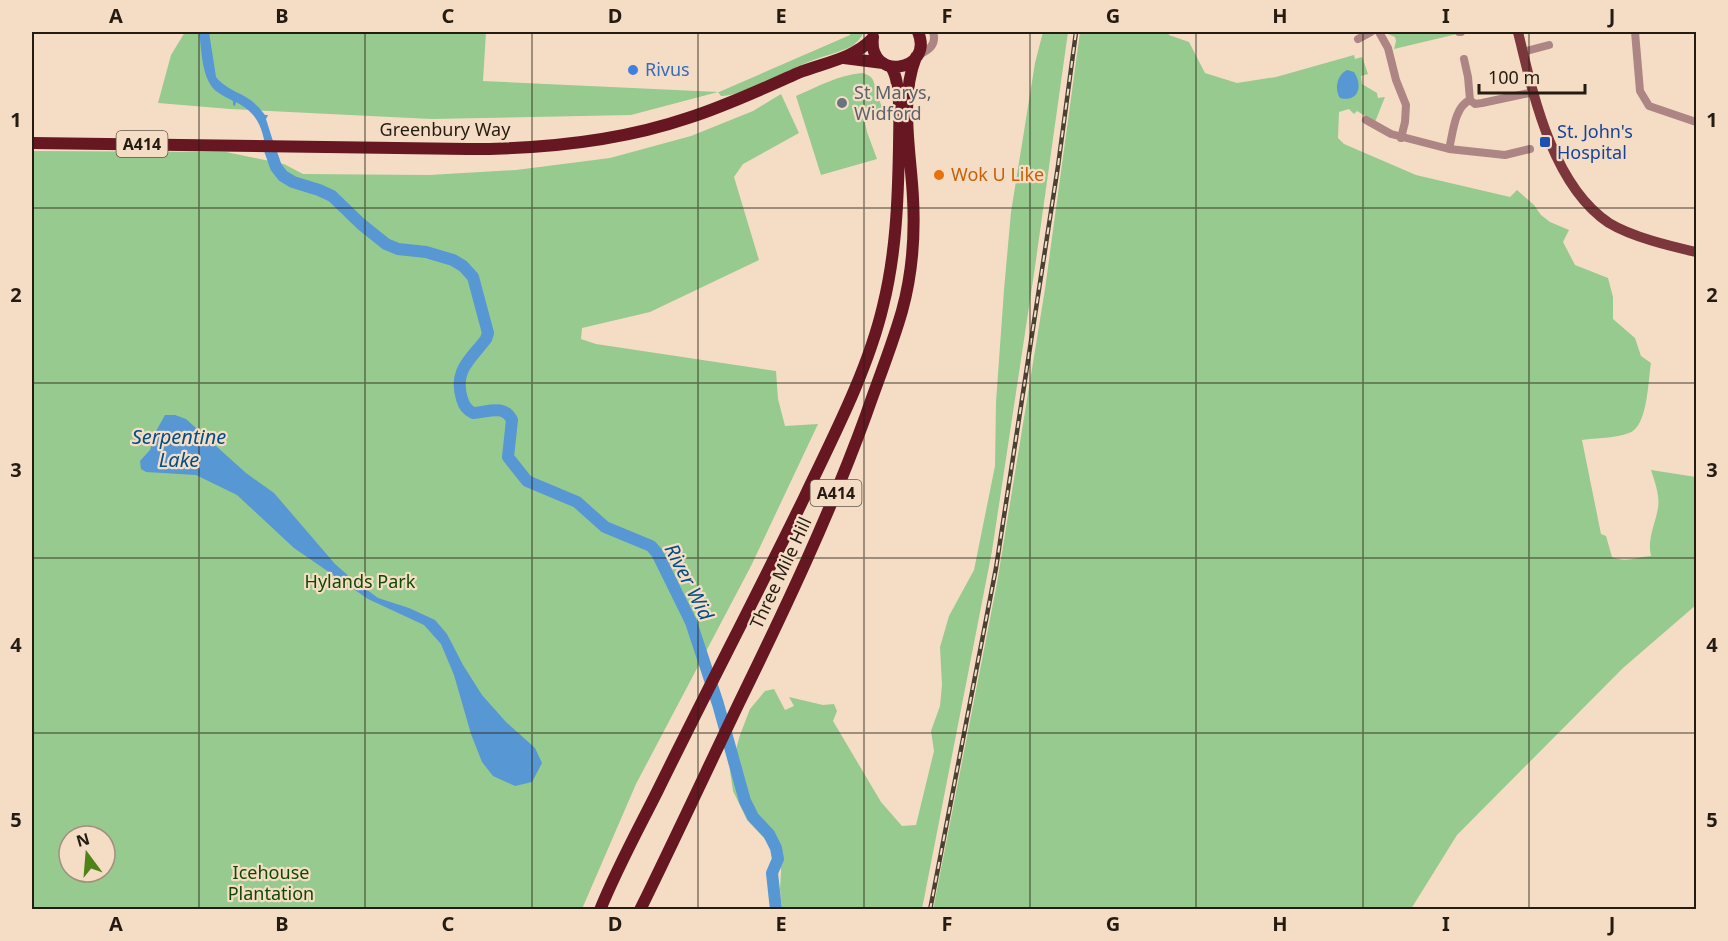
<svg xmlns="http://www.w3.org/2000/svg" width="1728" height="941" viewBox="0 0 1728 941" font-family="'Noto Sans',sans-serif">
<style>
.green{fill:#97ca8e;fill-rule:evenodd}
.water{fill:#5797d3}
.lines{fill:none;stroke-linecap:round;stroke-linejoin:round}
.river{stroke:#5797d3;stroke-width:12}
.minor{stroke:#ae8585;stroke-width:8}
.major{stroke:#7c373c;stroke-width:10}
.highway{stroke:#671722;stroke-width:12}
.rail-casing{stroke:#4b4034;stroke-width:4.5}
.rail{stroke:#f5ddc5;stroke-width:2;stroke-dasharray:7;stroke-linecap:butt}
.grid{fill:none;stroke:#241c13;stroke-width:1.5;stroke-opacity:0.55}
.shop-dot{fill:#3f7fe0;stroke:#f5ddc5;stroke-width:2}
.worship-dot{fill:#6b7280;stroke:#f5ddc5;stroke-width:2}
.transit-dot{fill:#1a4fb4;stroke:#f5ddc5;stroke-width:2}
.food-dot{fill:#e8710a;stroke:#f5ddc5;stroke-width:2}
.labels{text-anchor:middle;stroke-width:4.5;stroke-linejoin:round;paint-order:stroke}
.shield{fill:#f5ddc5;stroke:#635648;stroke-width:1.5}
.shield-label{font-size:16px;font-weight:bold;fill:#241c13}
.shop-label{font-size:18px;fill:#366cbe;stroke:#f5ddc5;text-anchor:start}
.worship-label{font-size:18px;fill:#5b616d;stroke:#f5ddc5;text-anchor:start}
.street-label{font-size:18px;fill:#241c13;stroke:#f5ddc5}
.transit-label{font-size:18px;fill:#164399;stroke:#f5ddc5;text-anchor:start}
.food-label{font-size:18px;fill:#c56008;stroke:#f5ddc5;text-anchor:start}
.park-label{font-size:18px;fill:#0f4901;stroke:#f5ddc5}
.water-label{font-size:20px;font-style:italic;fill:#004e86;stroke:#f5ddc5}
.neatline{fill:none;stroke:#241c13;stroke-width:2}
.grid-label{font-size:20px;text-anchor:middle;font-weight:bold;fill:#241c13}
</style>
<rect width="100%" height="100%" fill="#f5ddc5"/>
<path class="green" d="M185,32h301l-3,49 236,11 131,-57v-3h14c-3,5 -6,10 -12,14 -13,7 -30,10 -44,16 -22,9 -66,34 -87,34l-3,-4 -87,23 -200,4 -201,-10 -72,-6 13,-48z
M1043,32h25l-33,235 -43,284 -70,358h-140l-2,-20 1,-18 -1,-16 -33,-35 -14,-29 -3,-20 10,-36 10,-26 15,-18 9,-2 11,21 9,-4 -5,-9 34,8 11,-1 3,7 -4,10 48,81 21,24 14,-1 18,-74 -3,-20 9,-25 2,-21 -2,-38 9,-31 25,-46 21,-104 1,-64 8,-112 7,-78 24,-149z
M1080,32h88l1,3 20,7 16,31 32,10 39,-6 78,-22 1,4 7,-2 6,17 -7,2 1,8 15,9 1,5 7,-1 -10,25 -18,-11 -3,3 -5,-5 -10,3 -1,26 6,6 72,31 94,22 7,-7 17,15 7,10 9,7 19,8 -6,12 12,23 33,13 5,19v22l22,19 6,18 10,7c-3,17 -3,64 -22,70 -13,5 -33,5 -47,7l19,94 5,2 6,21c13,6 26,0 39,-1 -4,-17 4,-31 7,-48 2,-13 -3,-25 -7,-38l45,7v128l-73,63 -166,167 -46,74 -478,1 64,-327 48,-294z
M1391,32h65l1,2 -63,15 2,-8 -1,-4 -7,-3z
M862,73c12,3 12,8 14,19 2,5 4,10 6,15l-18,11 3,14 10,27 -56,16 -25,-79c21,-9 42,-21 66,-23z
M781,94l18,39 -56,31 -9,13 25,83 -109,52 -68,16 -1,11 15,5 180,27 2,28 7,27 33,-2 -67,142 -115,218 -54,125 -550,1v-759l194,1 58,12 19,10 126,1 87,-5 94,-12 81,-22 62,-25zM69,836h36v36h-36z"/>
<path class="water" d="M199,32h10l7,45c8,10 17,13 28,19 9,5 15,11 21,19h3l-2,4 12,38 -10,1c-6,-27 -6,-42 -32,-56l-1,4 -2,-1v-4c-5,-3 -12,-6 -17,-10 -15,-13 -14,-41 -17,-59z
M1347,70l7,2c9,13 5,31 -14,26 -6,-9 -3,-23 7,-28z
M165,415h10l11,4 60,54 28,20 61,71 16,14 27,20 31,10 26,12 12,14 16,31 19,30 24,27 29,26 7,15 -10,19 -17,4 -22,-10 -11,-14 -11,-28 -17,-59 -13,-31 -17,-19 -56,-26 -74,-51 -57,-53 -41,-20 -50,-3 -5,-3 -1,-8 10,-11 5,-17z"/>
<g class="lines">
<path class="river" d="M268,144l8,23 7,9 10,6 26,8 13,6 29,28 25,20 12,5 28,3 27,8 10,6 10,11 15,56 -2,6c-15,20 -33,31 -24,60 2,7 5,11 11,14 15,-1 31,-9 39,7l-4,37 19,24 50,21 28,25 46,19 6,7 34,69 27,82 27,97 8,16 16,17 7,14 2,11 -6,14 4,37"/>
<path class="minor" d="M1379,32l9,16 8,32 10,25 -1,17 -4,16
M1459,32h2
M1635,32l5,59 9,15 47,16
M1358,39l13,-7
M1523,52l26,-7
M917,56c12,-6 20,-11 16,-24
M1470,100l5,4 7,-1 52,-11
M1366,120l25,14 58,15 56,6 25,-6
M1449,149c4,-15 5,-42 21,-49l-2,-23 -4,-18"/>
<path class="major" d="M1518,32c15,62 34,153 91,191 23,14 61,23 87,29"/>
<path class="highway" d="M873,37c-6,45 62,35 45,-5
M844,58l39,5
M32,143l436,6c75,0 149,-7 220,-31 38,-12 74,-29 110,-45 25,-10 55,-14 74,-34
M600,910c17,-42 38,-80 58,-120 48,-98 99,-195 147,-294 28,-59 63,-126 78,-190 13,-52 15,-105 16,-159 0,-19 3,-65 -8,-80
M640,910c34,-69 66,-138 99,-207 46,-94 91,-189 127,-288 12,-35 26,-69 36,-104 10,-36 13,-76 11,-113 -2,-44 -14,-99 3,-141"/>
<defs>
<path id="rail" d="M930,910l66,-342 62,-402 18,-134"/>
</defs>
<use href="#rail" class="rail-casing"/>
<use href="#rail" class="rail"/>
</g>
<path class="grid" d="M199,32v878M365,32v878M532,32v878M698,32v878M864,32v878M1030,32v878M1196,32v878M1363,32v878M1529,32v878M32,208h1664M32,383h1664M32,558h1664M32,733h1664"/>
<circle class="shop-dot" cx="633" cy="70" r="6"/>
<circle class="worship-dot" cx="842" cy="103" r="6"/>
<rect class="transit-dot" x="1539" y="136" width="12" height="12" rx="3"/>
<circle class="food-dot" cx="939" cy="175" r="6"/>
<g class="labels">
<g class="shield">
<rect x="116.5" y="131" width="51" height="26" rx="4.5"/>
<rect x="810.5" y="480" width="51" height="26" rx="4.5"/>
</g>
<g class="shield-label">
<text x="142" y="150">A414</text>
<text x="836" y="499">A414</text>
</g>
<g class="shop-label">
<text x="645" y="76">Rivus</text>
</g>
<g class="worship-label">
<text x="854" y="99">St Marys,<tspan x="854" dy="21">Widford</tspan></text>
</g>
<g class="street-label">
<text x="445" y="136">Greenbury Way</text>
<text transform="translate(781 573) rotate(-65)" y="6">Three Mile Hill</text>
</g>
<g class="transit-label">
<text x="1557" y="138">St. John's<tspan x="1557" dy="21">Hospital</tspan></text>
</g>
<g class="food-label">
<text x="951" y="181">Wok U Like</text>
</g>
<g class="park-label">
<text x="360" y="588">Hylands Park</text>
<text x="271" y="879">Icehouse<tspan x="271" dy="21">Plantation</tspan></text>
</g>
<g class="water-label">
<text x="179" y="444">Serpentine<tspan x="179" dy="23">Lake</tspan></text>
<text transform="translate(689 582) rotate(63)" y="7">River Wid</text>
</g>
</g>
<rect width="1728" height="941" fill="none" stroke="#f5ddc5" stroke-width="66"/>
<g transform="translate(87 854) rotate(344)"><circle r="28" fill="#f5ddc5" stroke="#a1907e" stroke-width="1.5"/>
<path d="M0-4.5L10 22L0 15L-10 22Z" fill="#4f8319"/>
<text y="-9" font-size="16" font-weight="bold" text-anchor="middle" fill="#241c13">N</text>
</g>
<path d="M1479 84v9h106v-9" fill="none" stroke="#241c13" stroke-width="3"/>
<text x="1488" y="84" font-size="18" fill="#241c13" stroke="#f5ddc5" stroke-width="4.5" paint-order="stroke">100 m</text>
<rect x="33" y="33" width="1662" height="875" class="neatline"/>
<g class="grid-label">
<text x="116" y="23">A</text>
<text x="282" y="23">B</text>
<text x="448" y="23">C</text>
<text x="615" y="23">D</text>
<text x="781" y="23">E</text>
<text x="947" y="23">F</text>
<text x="1113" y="23">G</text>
<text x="1280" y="23">H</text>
<text x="1446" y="23">I</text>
<text x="1612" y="23">J</text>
<text x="16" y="127">1</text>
<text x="1712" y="127">1</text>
<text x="16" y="302">2</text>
<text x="1712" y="302">2</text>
<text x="16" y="477">3</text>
<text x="1712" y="477">3</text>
<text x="16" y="652">4</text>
<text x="1712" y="652">4</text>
<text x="16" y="827">5</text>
<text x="1712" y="827">5</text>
<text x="116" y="931">A</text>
<text x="282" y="931">B</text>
<text x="448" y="931">C</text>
<text x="615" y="931">D</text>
<text x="781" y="931">E</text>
<text x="947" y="931">F</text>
<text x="1113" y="931">G</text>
<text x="1280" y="931">H</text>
<text x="1446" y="931">I</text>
<text x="1612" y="931">J</text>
</g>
</svg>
